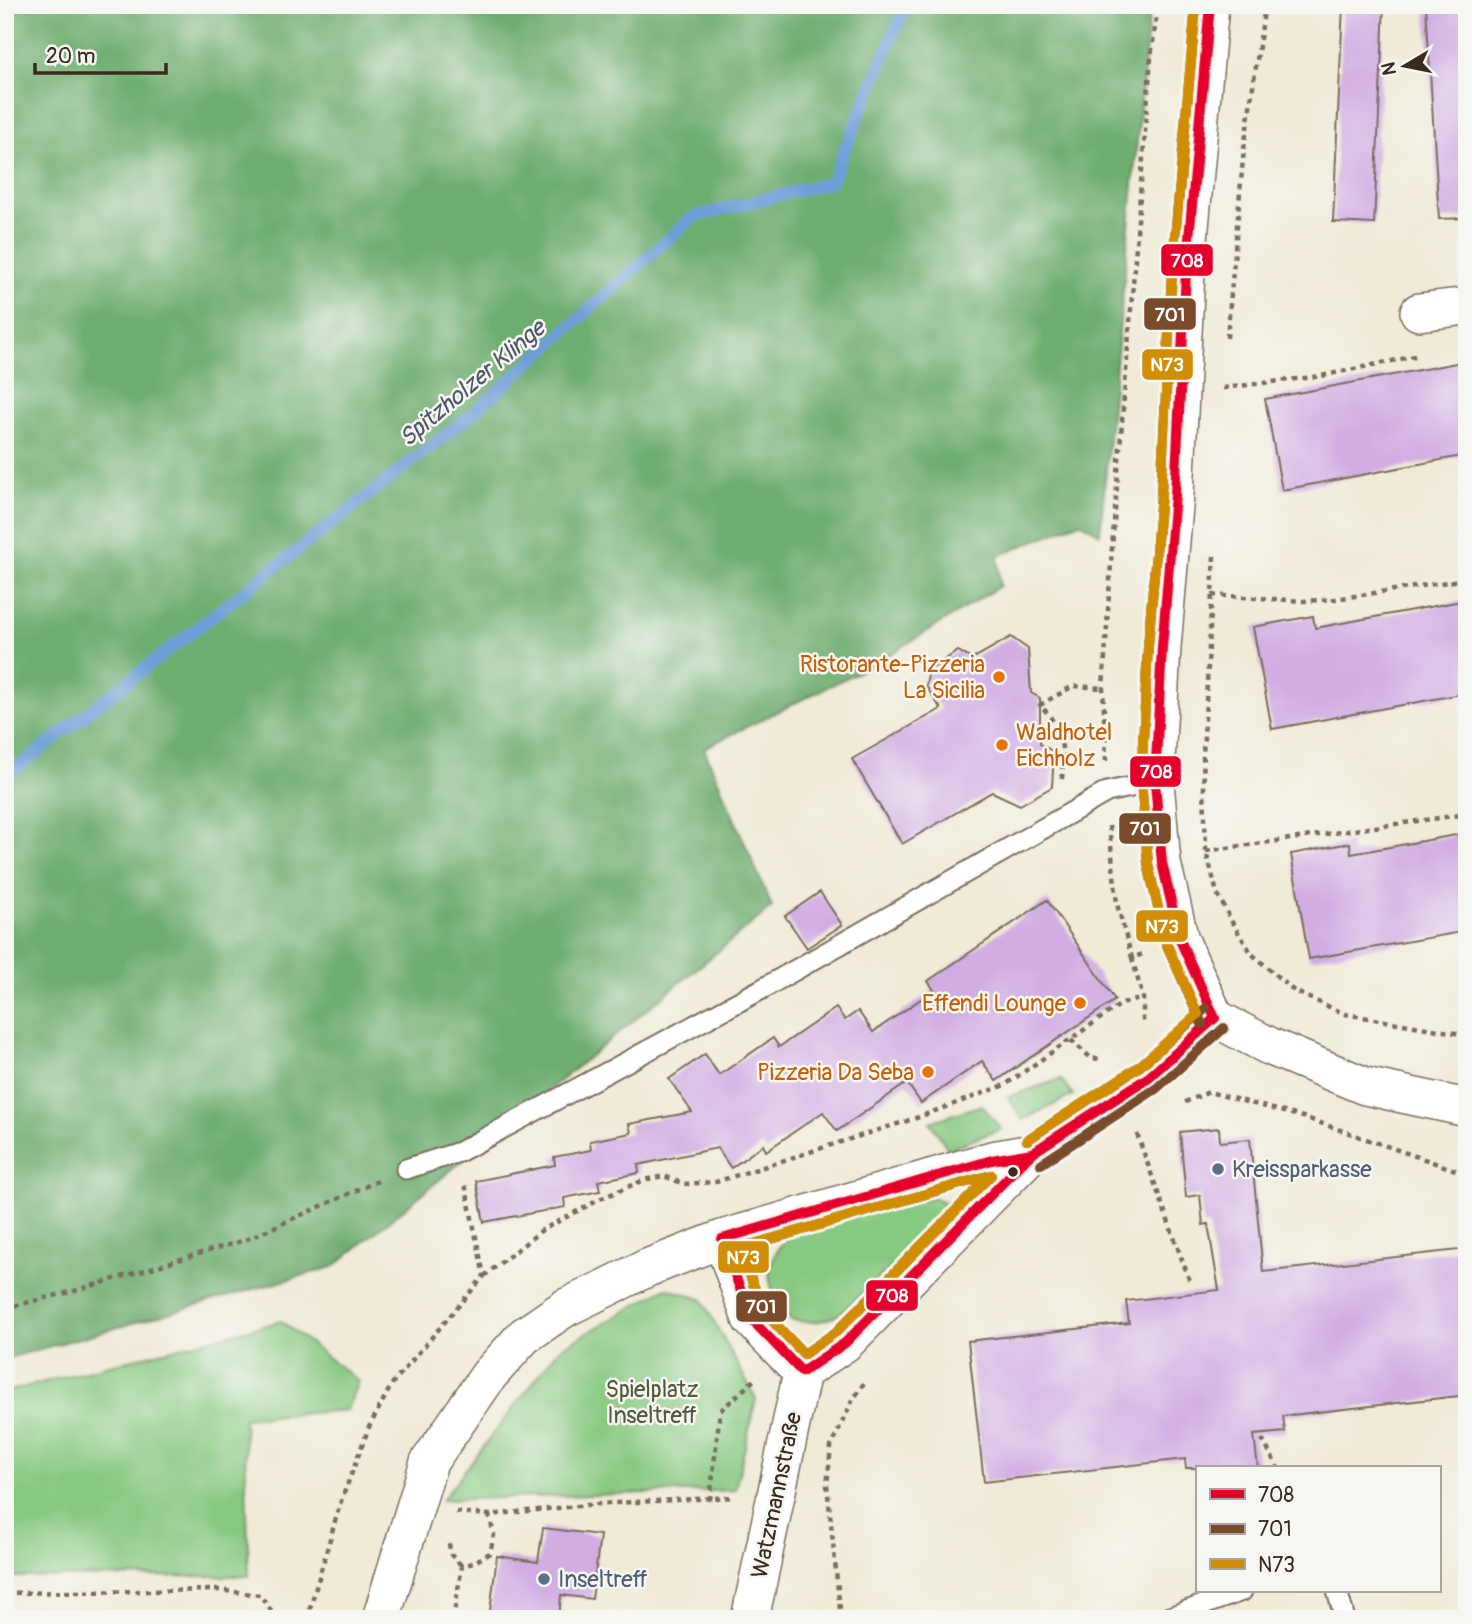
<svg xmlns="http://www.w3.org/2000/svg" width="1472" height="1624" viewBox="0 0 1472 1624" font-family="Pangolin,sans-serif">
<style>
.green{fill:#88c981;stroke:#627a50;stroke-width:2}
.forest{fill:#6ead6f;stroke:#546c46;stroke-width:2}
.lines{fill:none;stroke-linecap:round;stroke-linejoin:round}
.stream{stroke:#6e9ed8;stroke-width:12}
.building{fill:#d2ade3}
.service-casing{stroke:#7a6d5e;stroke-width:23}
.minor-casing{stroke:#7a6d5e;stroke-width:40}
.path{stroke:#7a6d5e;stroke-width:4.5;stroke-dasharray:5 5;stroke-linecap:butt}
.service{stroke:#fff;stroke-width:19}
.minor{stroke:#fff;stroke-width:37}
.bus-1-casing{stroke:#f6f6f2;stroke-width:16}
.bus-2-casing{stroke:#f6f6f2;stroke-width:16}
.bus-3-casing{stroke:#f6f6f2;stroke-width:16}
.bus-1{stroke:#e4002b;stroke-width:10}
.bus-2{stroke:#7a4b2a;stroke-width:10}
.bus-3{stroke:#d18d06;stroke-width:10}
.food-dot{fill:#e8710a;stroke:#f6f6f2;stroke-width:2.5}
.service-dot{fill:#5c6f8a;stroke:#f6f6f2;stroke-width:2.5}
.bus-dot{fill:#3b2a1e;stroke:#f6f6f2;stroke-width:2.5}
.labels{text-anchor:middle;stroke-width:5;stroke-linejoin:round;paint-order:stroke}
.food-label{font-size:23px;fill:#c56008;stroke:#f6f6f2;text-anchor:end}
.service-label{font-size:23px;fill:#4e5e75;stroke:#f6f6f2;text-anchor:start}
.park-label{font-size:23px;fill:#525a3c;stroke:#f6f6f2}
.street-label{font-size:23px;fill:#3b2a1e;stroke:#f6f6f2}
.water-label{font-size:24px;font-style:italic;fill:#4f5868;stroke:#f6f6f2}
.line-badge{stroke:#f6f6f2;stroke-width:2.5}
.badge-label{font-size:19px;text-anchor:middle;font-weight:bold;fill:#fff}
</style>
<rect width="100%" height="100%" fill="#f6f6f2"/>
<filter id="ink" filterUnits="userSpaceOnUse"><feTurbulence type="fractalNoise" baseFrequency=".0143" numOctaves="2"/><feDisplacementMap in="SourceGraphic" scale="14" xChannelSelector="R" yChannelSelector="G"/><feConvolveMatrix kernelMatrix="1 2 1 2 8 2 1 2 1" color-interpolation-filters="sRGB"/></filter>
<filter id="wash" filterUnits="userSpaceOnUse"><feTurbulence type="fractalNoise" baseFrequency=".00686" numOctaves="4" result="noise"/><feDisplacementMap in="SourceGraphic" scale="28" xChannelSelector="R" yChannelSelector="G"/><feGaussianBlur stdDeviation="1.57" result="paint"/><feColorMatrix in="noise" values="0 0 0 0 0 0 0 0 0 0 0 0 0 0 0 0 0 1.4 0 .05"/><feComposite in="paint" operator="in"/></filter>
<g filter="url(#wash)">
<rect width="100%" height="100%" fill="#f0ead6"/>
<path class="green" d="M1061,1079l12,16 -50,25 -15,-23z
M982,1105l19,24 -53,20 -18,-27z
M934,1198l15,6 4,7 -114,103c-17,9 -30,9 -48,6 -27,-34 -30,-53 -1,-87l124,-34z
M666,1288l36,11 54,100 -21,91 -293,10 117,-151z
M281,1321l77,60 -11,29 -103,8 5,158 -244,1v-185z"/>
<path class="forest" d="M5,5h1145l-50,529 -20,-12 -82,34 2,30 -124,77 -172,85 68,159 -439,360 -328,92z"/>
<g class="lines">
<path class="stream" d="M5,777l465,-361 223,-199 138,-35 75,-177"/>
</g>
<g id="blocks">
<path class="building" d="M1343,5h41l-10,219 -41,-2z
M1426,5h41v213l-28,1z
M1467,361v94l-185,35 -17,-91z
M1467,600v93l-195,36 -19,-102 60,-11 2,12z
M1011,637l17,12 3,44 9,5v46l14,8 -2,35 -32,18 -28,-13 -90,52 -50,-85 89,-50 -15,-23 3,-16 29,-19 14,8z
M1467,833v98l-158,28 -18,-105 59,-11 1,11z
M820,892l22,33 -35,23 -22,-32z
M1047,900l68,100 -119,81 -14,-20 -61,42 -14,-20 -70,48 -14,-19 -57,39 -3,-6 -32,23 -14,-20 -79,17 1,8 -41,8 2,10 -36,7 1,9 -81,15 -8,-41 79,-16 -1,-8 37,-7 -1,-9 41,-8 -2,-9 63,-12 -23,-33 36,-25 14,21 54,-37 6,9 57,-39 9,12 13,-9 15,21 61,-42 -6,-9z
M1219,1128l1,14 30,-3 13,133 204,-23v146l-184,21 2,16 -31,3 4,33h-72l-1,-9 -201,23 -16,-141 161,-18 -3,-22 93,-11 -11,-66 -5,1 -3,-30 -14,2 -6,-65z
M543,1528l57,7 -8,64 -31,-4 -2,24h-70l8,-63 41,6z"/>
</g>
</g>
<g filter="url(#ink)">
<use href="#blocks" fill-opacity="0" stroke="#7a6d5e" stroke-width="2"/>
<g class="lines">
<defs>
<path id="service" d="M406,1169l53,-17 303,-163 345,-197 48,-10
M1337,1591l8,28
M1164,1619l78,-28"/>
<path id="minor" d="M1210,5l-24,267 -11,223 -13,152 -7,135 7,81 18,77 35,78
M1419,312l48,-6
M1215,1018l54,28 96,40 102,22
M722,1239l29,80 51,53
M381,1619l48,-157 60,-87 35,-39 41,-28 82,-40 75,-29 270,-79 40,-7
M750,1619l52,-247 43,-29 187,-190 117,-76 66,-59"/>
</defs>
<use href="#service" class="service-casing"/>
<use href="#minor" class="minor-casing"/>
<path class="path" d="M1227,338l17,-190 21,-143
M1223,388l98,-12 99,-21
M1214,556l-11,199 3,96 11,42 16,31 19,30 42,37 51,23 122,21
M1212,595l91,6 32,-2 132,-20
M1106,761l-3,-73 9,-140 39,-491 7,-52
M1062,779c2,-31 1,-51 -22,-74l33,-19 30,2
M1109,826l8,78 15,54 11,-4
M1206,851l261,-37
M1132,958l11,40v27
M1071,1040l21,19 8,-1
M1185,1102l24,-10 94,25 164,57
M1137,1134l53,148
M484,1276l58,-46 60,-32 42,-18 20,-4 20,8 32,-2 203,-65 86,-32 116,-81 22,-6
M5,1308l69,-17 171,-51 133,-59
M1262,1439l16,29
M710,1500l10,-89 34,-31
M456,1512l33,3 109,-11 136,-7
M449,1544l2,11 11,11
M5,1593l213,-3 42,5 17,24
M307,1619l33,-115 29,-77 23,-43 92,-108 -19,-92
M453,1619l9,-53 11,-3 17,-10 4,-18 -5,-20
M841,1619l-14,-134 4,-38 20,-44 13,-20
M1428,1619l39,-7"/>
<use href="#service" class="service"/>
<use href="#minor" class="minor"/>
<defs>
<path id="bus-1" d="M1210,5l-24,267 -11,223 -13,152 -7,135 7,81 18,77 35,78
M1032,1153l-187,190 -43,29 -51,-53 -29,-80 270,-79z
M1032,1153l117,-76 66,-59"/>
<path id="bus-2" d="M1196,5l-24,266 -11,223 -13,152 -7,135 7,83 18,79 36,81
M1158,1087l66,-59
M1027,1140l113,-74 66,-58
M1041,1164l116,-76
M991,1175l-155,157 -32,22 -41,-43 -23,-63z"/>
<path id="bus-3" d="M1027,1140l113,-74 58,-52 -32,-71 -18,-79 -7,-83 7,-135 13,-152 11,-223 24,-266
M991,1175l-155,157 -32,22 -41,-43 -23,-63z"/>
</defs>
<use href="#bus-1" class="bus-1-casing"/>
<use href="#bus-2" class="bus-2-casing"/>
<use href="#bus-3" class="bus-3-casing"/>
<use href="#bus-1" class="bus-1"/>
<use href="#bus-2" class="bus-2"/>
<use href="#bus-3" class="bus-3"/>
</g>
</g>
<g class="food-dot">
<circle cx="999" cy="677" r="7"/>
<circle cx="1002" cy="745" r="7"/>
<circle cx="1080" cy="1003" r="7"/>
<circle cx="928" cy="1072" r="7"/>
</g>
<g class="service-dot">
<circle cx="1218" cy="1169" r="7"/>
<circle cx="544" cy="1579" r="7"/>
</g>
<circle class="bus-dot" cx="1013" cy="1172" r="6"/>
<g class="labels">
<g class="food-label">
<text x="985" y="672">Ristorante-Pizzeria<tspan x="985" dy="26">La Sicilia</tspan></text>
<text x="1016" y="740" text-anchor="start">Waldhotel<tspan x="1016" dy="26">Eichholz</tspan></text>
<text x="1066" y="1011">Effendi Lounge</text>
<text x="914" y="1080">Pizzeria Da Seba</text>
</g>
<g class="service-label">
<text x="1232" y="1177">Kreissparkasse</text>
<text x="558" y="1587">Inseltreff</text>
</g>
<g class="park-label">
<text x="652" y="1397">Spielplatz<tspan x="652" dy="26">Inseltreff</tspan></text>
</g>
<g class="street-label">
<text transform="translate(776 1495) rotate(-78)" y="8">Watzmannstraße</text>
</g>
<g class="water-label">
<text transform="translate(472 383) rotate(-40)" y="8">Spitzholzer Klinge</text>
</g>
</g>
<g class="line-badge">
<rect x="1160" y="243" width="54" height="34" rx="7" fill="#e4002b"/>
<rect x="1143" y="297" width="54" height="34" rx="7" fill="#7a4b2a"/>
<rect x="1141" y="348" width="53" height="33" rx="7" fill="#d18d06"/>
<rect x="1129" y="755" width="53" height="33" rx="7" fill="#e4002b"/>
<rect x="1118" y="812" width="54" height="33" rx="7" fill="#7a4b2a"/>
<rect x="1135" y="909" width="54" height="34" rx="7" fill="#d18d06"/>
<rect x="717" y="1240" width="53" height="34" rx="7" fill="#d18d06"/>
<rect x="865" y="1279" width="54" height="33" rx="7" fill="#e4002b"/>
<rect x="735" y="1290" width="53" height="33" rx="7" fill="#7a4b2a"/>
</g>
<g class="badge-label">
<text x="1187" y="267">708</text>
<text x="1170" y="321">701</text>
<text x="1167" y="371">N73</text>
<text x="1156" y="778">708</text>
<text x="1145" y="835">701</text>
<text x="1162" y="933">N73</text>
<text x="743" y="1264">N73</text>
<text x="892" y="1302">708</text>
<text x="761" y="1313">701</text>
</g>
<rect width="1472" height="1624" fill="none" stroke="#f6f6f2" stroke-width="28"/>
<rect x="1196" y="1466" width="245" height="126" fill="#f6f6f2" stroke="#aba49d" stroke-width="2"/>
<rect x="1210" y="1489" width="35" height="10" fill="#e4002b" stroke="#aba49d" stroke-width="2"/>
<text x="1258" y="1502" font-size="21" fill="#3b2a1e">708</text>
<rect x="1210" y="1524" width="35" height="10" fill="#7a4b2a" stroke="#aba49d" stroke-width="2"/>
<text x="1258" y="1536" font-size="21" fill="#3b2a1e">701</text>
<rect x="1210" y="1559" width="35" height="10" fill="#d18d06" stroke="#aba49d" stroke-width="2"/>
<text x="1258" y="1572" font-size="21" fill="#3b2a1e">N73</text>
<g transform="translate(1405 66) rotate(260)" stroke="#f6f6f2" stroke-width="5" paint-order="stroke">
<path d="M0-5L12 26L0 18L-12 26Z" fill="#3b2a1e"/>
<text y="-10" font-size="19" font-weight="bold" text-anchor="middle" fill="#3b2a1e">N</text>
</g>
<path d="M35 63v10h131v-10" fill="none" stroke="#3b2a1e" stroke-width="3.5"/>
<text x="46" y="63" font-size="21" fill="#3b2a1e" stroke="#f6f6f2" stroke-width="5" paint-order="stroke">20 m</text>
</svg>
